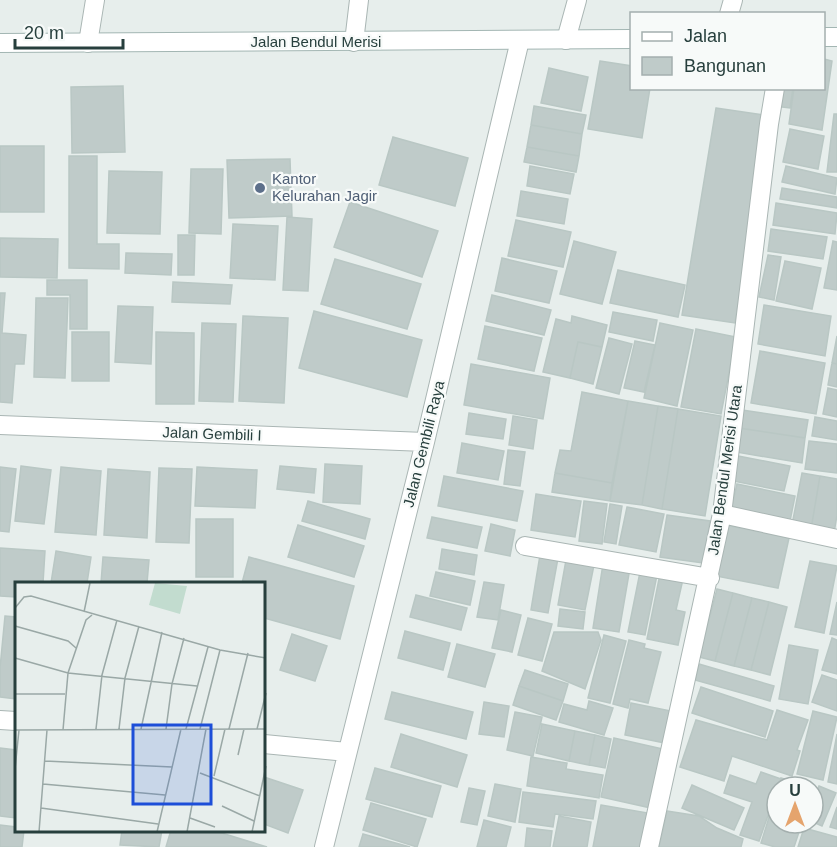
<svg xmlns="http://www.w3.org/2000/svg" width="837" height="847" viewBox="0 0 837 847" font-family="Helvetica,sans-serif">
<style>
.building{fill:#bfcbc9;stroke:#b9c7c4;stroke-width:1.5}
.lines{fill:none;stroke-linecap:round;stroke-linejoin:round}
.street-casing{stroke:#aab6b4;stroke-width:20}
.secondary-casing{stroke:#a3b6b3;stroke-width:20}
.street{stroke:#fff;stroke-width:18}
.secondary{stroke:#fff;stroke-width:18}
.service-dot{fill:#5c6f8a;stroke:#f7faf9;stroke-width:2}
.labels{text-anchor:middle;stroke-width:4.5;stroke-linejoin:round;paint-order:stroke}
.street-label{font-size:15px;fill:#273f3d;stroke:#f7faf9}
.service-label{font-size:15px;fill:#4e5e75;stroke:#f7faf9;text-anchor:start}
.inset-road{fill:none;stroke:#9aa8a6;stroke-width:1.5}
.view{fill:#1d4ed8;fill-opacity:0.15;stroke:#1d4ed8;stroke-width:3}
.inset-edge{fill:none;stroke:#273f3d;stroke-width:3}
</style>
<rect width="100%" height="100%" fill="#e7eeec"/>
<path class="building" d="M824,59l8,2 -10,69 -33,-6 5,-36h30z
M600,61l32,5v22h18l-8,50 -54,-9z
M549,68l39,9 -7,34 -40,-8z
M123,86l2,66 -53,1 -1,-66z
M777,88h16l-3,20 -16,-2z
M534,106l52,9 -4,19 -51,-9z
M716,108l54,8 -35,207 -53,-8z
M834,114h3v58h-10z
M531,125l51,9 -3,22 -52,-9z
M790,129l34,7 -6,33 -35,-7z
M393,137l75,21 -13,48 -76,-21z
M0,146h44v66h-44z
M527,147l52,9 -3,16 -52,-10z
M69,156h28v88h22v25l-50,-1z
M290,159l2,57 -63,2 -2,-58z
M530,166l44,8 -4,20 -43,-8z
M786,166l51,12 -2,16 -53,-12z
M191,169h32l-2,65 -32,-1z
M109,171l53,1 -2,62 -53,-1z
M782,188l55,9v11l-57,-9z
M521,191l47,8 -4,25 -47,-8z
M350,202l88,29 -16,46 -88,-30z
M776,203l61,10 -2,21 -62,-9z
M287,217l25,2 -4,72 -25,-1z
M516,220l55,12 -8,35 -55,-11z
M233,224l45,2 -3,54 -45,-2z
M771,229l56,8 -4,22 -55,-8z
M178,235h17l-1,40h-16z
M0,238l58,1 -1,39 -57,-1z
M574,241l42,11 -14,52 -42,-10z
M833,241l4,1v48l-13,-2z
M126,253l46,1 -1,21 -46,-2z
M768,255l13,2 -7,43 -15,-3z
M502,258l55,13 -8,32 -54,-12z
M335,259l86,25 -14,45 -86,-25z
M785,261l36,7 -9,41 -36,-8z
M618,270l67,15 -7,32 -68,-14z
M47,280h40v49h-17v-34h-23z
M173,282l59,3 -2,19 -58,-2z
M0,293h5l-3,40 24,2 -2,29h-9l-3,39 -12,-1z
M492,295l59,15 -7,25 -58,-14z
M36,298h32l-3,80 -31,-1z
M764,305l67,11 -6,40 -67,-12z
M118,306l35,1 -2,57 -36,-2z
M314,311l108,29 -15,57 -108,-29z
M613,312l44,8 -4,21 -44,-9z
M243,316l45,2 -4,85 -45,-2z
M572,316l35,9 -5,22 -24,-5 -8,36 -27,-6 13,-53 15,4z
M202,323l34,1 -3,78 -34,-1z
M660,323l33,7 -16,76 -33,-8z
M485,326l57,12 -8,33 -56,-12z
M696,329l40,8 -15,77 -40,-7z
M72,332h37v49h-37z
M156,332l38,1v71h-38z
M837,336v28l-5,-1z
M609,338l23,6 -13,50 -23,-6z
M635,341l20,4 -11,47 -20,-4z
M578,342l24,5 -9,37 -23,-6z
M760,351l65,12 -9,51 -65,-11z
M832,363l5,1v23l-9,-2z
M471,364l79,14 -7,41 -79,-14z
M828,388l9,2v27l-14,-3z
M582,392l46,9 -16,82 -57,-10 5,-23 11,1z
M628,401l30,5 -16,99 -32,-4z
M658,406l20,3 -16,100 -20,-4z
M678,409l43,7 -16,100 -43,-7z
M742,410l66,10 -3,18 -66,-10z
M469,413l37,6 -3,20 -37,-5z
M513,416l24,4 -4,29 -24,-4z
M815,417l22,4v19l-25,-4z
M739,428l66,10 -3,25 -66,-11z
M809,441l28,3v29l-32,-4z
M462,443l42,8 -6,29 -41,-7z
M508,450l17,2 -5,34 -16,-2z
M733,455l57,11 -6,25 -56,-11z
M325,464l37,2 -2,38 -37,-2z
M21,466l30,4 -7,54 -29,-3z
M280,466l36,3 -2,24 -37,-4z
M0,467l16,2 -7,63 -9,-1z
M61,467l40,4 -5,64 -41,-3z
M197,467l60,3 -2,38 -60,-2z
M159,468l33,1 -3,74 -33,-1z
M108,469l42,3 -3,66 -43,-3z
M555,473l57,10 -2,18 -58,-9z
M802,473l18,3 -9,53 -19,-4z
M444,476l79,15 -6,30 -79,-15z
M820,476l17,3v36l-3,18 -23,-4z
M737,484l58,12 -6,30 -59,-12z
M536,494l45,7 -6,36 -44,-7z
M308,501l62,18 -5,20 -63,-18z
M584,501l23,3 -5,40 -23,-3z
M610,504l12,2 -6,38 -12,-2z
M627,507l37,7 -8,38 -37,-7z
M667,515l43,6 -7,42 -43,-6z
M432,517l50,10 -5,21 -50,-10z
M196,519h37v58h-37z
M491,524l24,6 -5,26 -25,-5z
M298,525l66,21 -10,31 -66,-20z
M726,525l63,13 -11,50 -62,-12z
M0,548l45,3 -2,32h-27v14l-16,-1z
M442,549l35,6 -3,20 -35,-6z
M56,551l35,6 -4,26h-36z
M540,555l18,3 -10,55 -17,-3z
M103,557l46,3 -2,23h-46z
M249,557l105,29 -14,53 -76,-21v-35h-22z
M566,560l28,5 -9,45 -27,-5z
M810,561l27,5 -13,67 -29,-6z
M603,564l27,4 -11,64 -26,-4z
M641,567l17,3 -13,65 -17,-3z
M436,572l39,9 -5,24 -40,-9z
M660,574l23,5 -7,31 9,2 -7,33 -31,-6z
M484,582l20,3 -6,35 -21,-3z
M717,589l16,4 -18,68 -16,-4z
M733,593l19,5 -18,68 -19,-5z
M416,595l51,13 -6,22 -51,-13z
M752,598l17,4 -18,68 -17,-4z
M769,602l18,5 -17,68 -19,-5z
M837,602v33l-7,-1z
M560,609l25,3 -2,17 -25,-3z
M501,610l20,5 -9,37 -20,-4z
M5,616l11,1v82l-16,-2v-29z
M528,618l24,6 -10,37 -24,-6z
M405,631l45,12 -7,27 -45,-12z
M554,632h44l3,8 -16,49 -43,-18z
M292,634l35,12 -12,35 -35,-11z
M604,635l22,6 -16,62 -22,-5z
M832,638l5,2v34l-15,-4z
M629,640l16,4 -1,4 17,4 -13,51 -18,-4 -2,9 -15,-4z
M457,644l38,10 -10,33 -37,-10z
M789,645l29,5 -10,54 -29,-5z
M699,664l75,22 -4,15 -75,-21z
M525,670l43,14 -5,17 -44,-15z
M822,675l15,5v31l-25,-9z
M519,686l44,15 -7,19 -43,-15z
M701,687l72,24 -8,26 -73,-24z
M392,692l81,20 -7,27 -81,-20z
M589,701l24,7 -9,27 -45,-13 5,-18 23,6z
M484,702l25,4 -5,31 -25,-3z
M631,703l40,8 -6,32 -40,-8z
M777,710l31,10 -11,30 3,1 -8,25 -60,-20 -8,25 -44,-14 16,-47 71,20z
M813,711l24,6 -14,63 -26,-6z
M515,712l27,5 -9,39 -26,-6z
M542,724l33,7 -6,30 -33,-8z
M575,731l20,4 -6,30 -20,-4z
M401,734l66,21 -10,32 -66,-20z
M837,734v50l-9,-2z
M595,735l16,4 -6,29 -16,-3z
M614,738l49,11 -12,59 -50,-11z
M0,748l16,2v68l-16,-2z
M531,757l36,6 -1,6 37,6 -4,23 -72,-12z
M375,768l66,18 -9,31 -66,-18z
M761,772l20,7 -22,62 -19,-6 12,-33 -28,-9 6,-18 26,9z
M264,777l39,13 -15,43 -24,-9z
M781,778l29,9h-31z
M495,784l26,5 -6,33 -27,-6z
M692,785l52,23 -10,22 -52,-22z
M819,786l17,7 -14,33 -9,-4v-20z
M469,788l16,3 -8,34 -16,-3z
M523,792l73,9 -3,18 -38,-5 -2,13 -34,-5z
M777,792v31h25l-8,24h-19l-14,-4z
M371,803l55,16 -9,28 -54,-17z
M601,805l47,8 -6,34h-49z
M837,807v22l-7,-2z
M667,811l32,5 18,12 26,11 -2,8h-82z
M559,816l32,6 -4,25h-34z
M484,820l27,7 -5,20h-29z
M0,825l16,2v3h8l-2,17h-22z
M527,828l25,3 -2,16h-25z
M804,828l33,9v10h-39z
M122,830h40l-3,17 -39,-2z
M171,830h41l55,17h-101z
M363,834l47,13h-51z"/>
<g class="lines">
<defs>
<path id="street" d="M729,14l4,-14
M566,40l11,-40
M354,42l5,-42
M88,43l7,-43
M0,425l425,17
M722,514l115,25
M525,546l185,32
M0,720l16,1
M264,744l83,8
M324,847l101,-405 95,-402
M649,847l73,-333 47,-390 6,-36"/>
<path id="secondary" d="M824,37h13
M0,43l632,-4"/>
</defs>
<use href="#street" class="street-casing"/>
<use href="#secondary" class="secondary-casing"/>
<use href="#street" class="street"/>
<use href="#secondary" class="secondary"/>
</g>
<circle class="service-dot" cx="260" cy="188" r="6"/>
<g class="labels">
<g class="street-label">
<text x="316" y="47">Jalan Bendul Merisi</text>
<text transform="translate(212 434) rotate(2)" y="5">Jalan Gembili I</text>
<text transform="translate(424 444) rotate(-76)" y="5">Jalan Gembili Raya</text>
<text transform="translate(725 470) rotate(-82)" y="5">Jalan Bendul Merisi Utara</text>
</g>
<g class="service-label">
<text x="272" y="184">Kantor<tspan x="272" dy="17">Kelurahan Jagir</tspan></text>
</g>
</g>
<g transform="translate(15 582)">
<rect width="250" height="250" fill="#e7eeec"/>
<path d="M140,1l32,3 -7,28 -31,-9z" fill="#c2dccf"/>
<path class="inset-road" d="M0,26l9,-11 7,-1 189,54 46,8M69,30l6,-29M0,44l53,15 8,7M0,76l53,15 129,13M0,112h50M81,147l6,-54 15,-55M104,147l6,-51 14,-52M126,147l21,-97M151,147l6,-45 12,-46M171,147l22,-82M185,147l20,-79M214,147l19,-76M242,147l9,-36M0,148l251,-1M48,148l5,-57 18,-53 6,-5M223,173l6,-26M30,179l127,6M0,187l4,-39M185,191l60,23M199,194l11,-47M28,202l122,11M207,224l32,15M26,226l117,16M175,236l25,9M24,250l8,-102M142,250l24,-103M172,250l19,-103M237,250l14,-66"/>
<path class="view" d="M118,143h78v79h-78z"/>
<rect width="250" height="250" class="inset-edge"/>
</g>
<rect x="630" y="12" width="195" height="78" fill="#f7faf9" stroke="#a4afae" stroke-width="1.5"/>
<rect x="642" y="32" width="30" height="9" fill="#ffffff" stroke="#a4afae" stroke-width="1.5"/>
<text x="684" y="42" font-size="18" fill="#273f3d">Jalan</text>
<rect x="642" y="57" width="30" height="18" fill="#bfcbc9" stroke="#a4afae" stroke-width="1.5"/>
<text x="684" y="72" font-size="18" fill="#273f3d">Bangunan</text>
<g transform="translate(795 805)"><circle r="28" fill="#f7faf9" stroke="#a4afae" stroke-width="1.5"/>
<path d="M0-4.5L10 22L0 15L-10 22Z" fill="#e5a46d"/>
<text y="-9" font-size="16" font-weight="bold" text-anchor="middle" fill="#273f3d">U</text>
</g>
<path d="M15 39v9h108v-9" fill="none" stroke="#273f3d" stroke-width="3"/>
<text x="24" y="39" font-size="18" fill="#273f3d" stroke="#f7faf9" stroke-width="4.5" paint-order="stroke">20 m</text>
</svg>
